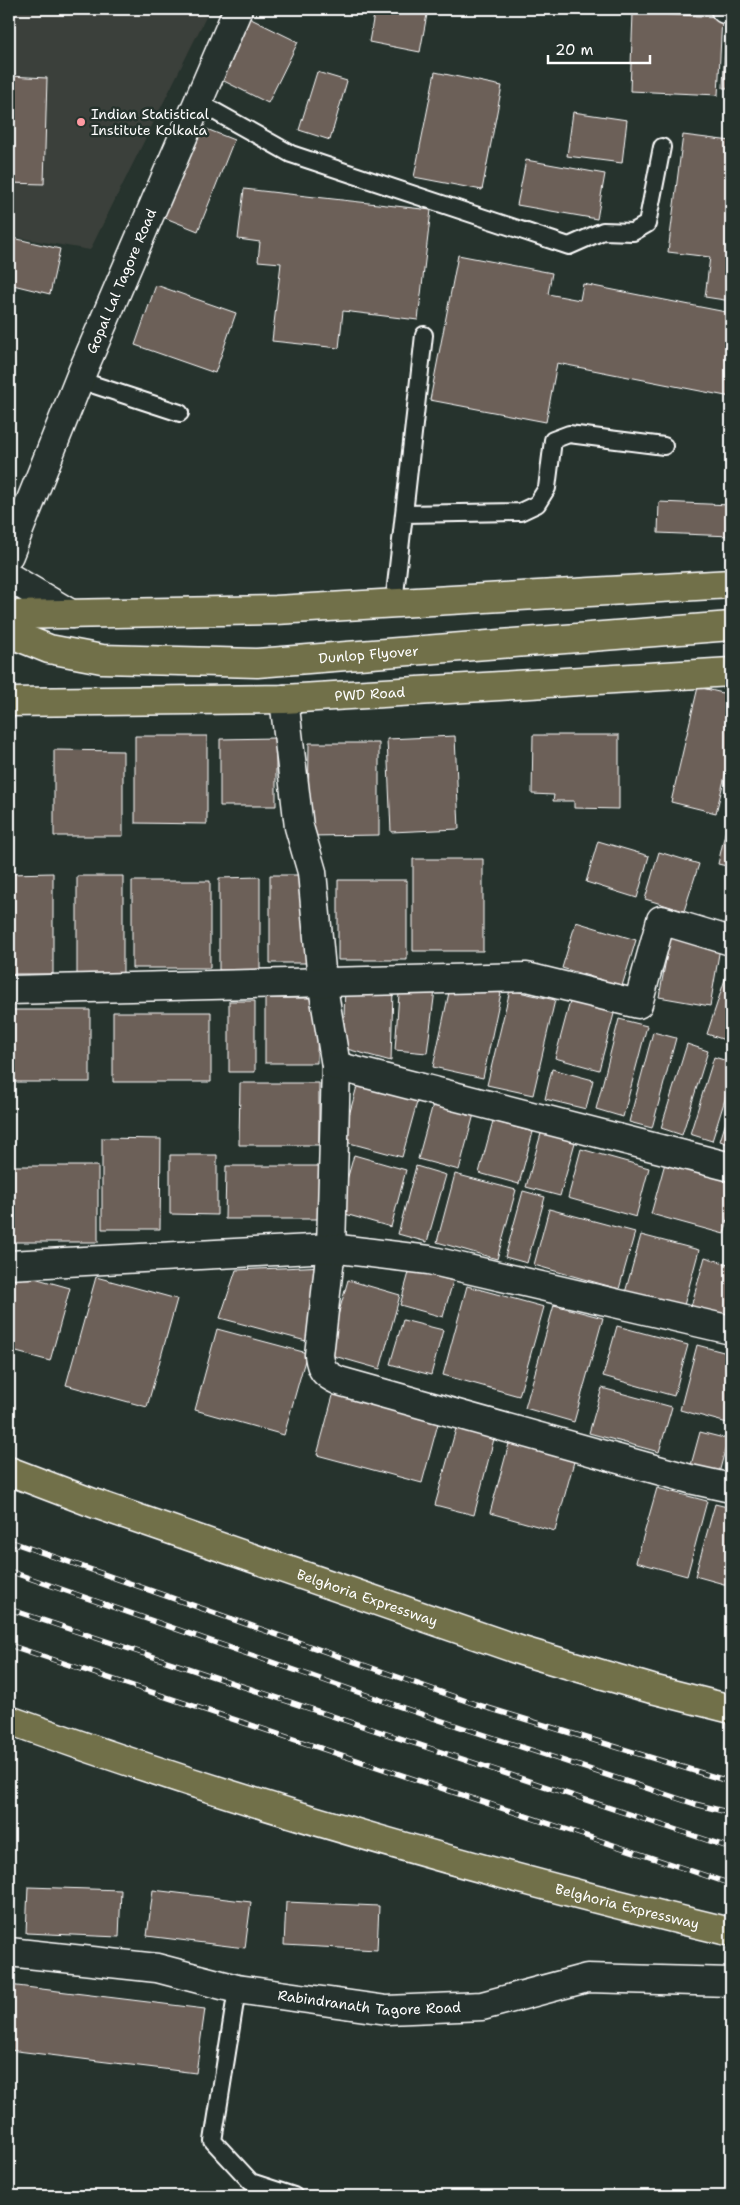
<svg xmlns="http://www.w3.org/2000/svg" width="740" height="2205" viewBox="0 0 740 2205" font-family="'Shantell Sans',sans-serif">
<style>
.built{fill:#3b403a}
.building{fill:#6c6059;stroke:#fff}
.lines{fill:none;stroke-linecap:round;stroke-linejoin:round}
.lane-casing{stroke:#fff;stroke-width:20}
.street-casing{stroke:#fff;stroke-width:31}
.secondary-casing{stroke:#fff;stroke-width:31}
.primary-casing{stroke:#fff;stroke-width:31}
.highway-casing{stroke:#fff;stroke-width:31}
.lane{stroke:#26332d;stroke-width:16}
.street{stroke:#26332d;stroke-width:28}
.secondary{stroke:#26332d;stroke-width:28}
.primary{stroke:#71704a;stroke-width:28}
.highway{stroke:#71704a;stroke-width:28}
.rail-casing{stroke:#fff;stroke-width:5.5}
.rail{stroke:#26332d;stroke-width:4;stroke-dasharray:11;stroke-linecap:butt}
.poi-dot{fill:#ff9aa2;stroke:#26332d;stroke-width:2}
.labels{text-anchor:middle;stroke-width:5;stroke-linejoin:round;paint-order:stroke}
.poi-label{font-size:14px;fill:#fff;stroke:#26332d;text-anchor:start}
.street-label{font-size:14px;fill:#fff;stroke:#26332d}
</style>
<rect width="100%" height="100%" fill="#26332d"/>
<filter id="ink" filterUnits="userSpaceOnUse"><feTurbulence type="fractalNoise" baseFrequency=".02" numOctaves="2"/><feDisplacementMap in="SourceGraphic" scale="10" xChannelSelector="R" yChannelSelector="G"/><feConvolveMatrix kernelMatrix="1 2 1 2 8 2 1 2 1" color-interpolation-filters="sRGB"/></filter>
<g filter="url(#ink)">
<path class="built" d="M9,9h201l-120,241 -81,-14z"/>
<path class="building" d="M375,9h53l-8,43 -51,-10z
M633,13l89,4 -4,78 -88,-4z
M249,18l49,24 -30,61 -48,-24z
M726,19l5,1v68h-8z
M317,72l30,9 -17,59 -31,-10z
M435,72l67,14 -20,104 -68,-13z
M9,76l38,2 -3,106 -35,-1z
M573,112l54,8 -5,43 -55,-7z
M199,126l35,14 -36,91 -35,-14z
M683,135l48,6v160l-26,-4 5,-40 -42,-5z
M526,160l79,14 -8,45 -80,-14z
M244,189l187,21 -13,110 -75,-9 -4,37 -67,-7 9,-78 -23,-2 2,-19 -22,-3z
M9,237l51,12 -10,45 -41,-10z
M458,255l94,18 -4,21 32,6 3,-16 148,29v84l-174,-34 -11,59 -116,-22z
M156,285l80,28 -21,60 -80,-28z
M659,502l72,3v31l-73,-3z
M698,687l33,8v56l-15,62 -45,-11z
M533,735h86v74l-45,-1v-7h-21l1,-6 -22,-1z
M135,736h72v88l-72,-1z
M455,736l4,93 -68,3 -4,-93z
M276,738v68h-56v-67z
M309,743h70v92l-71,1z
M54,750l69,1v85h-69z
M728,820l3,1v46l-13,-3z
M598,841l51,15 -12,42 -51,-16z
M659,852l40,12 -15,47 -39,-12z
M413,859h70v92h-70z
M53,873v101h-44v-100z
M270,875h36v88h-36z
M77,876h46v100h-46z
M260,877v93h-41v-92z
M338,880h69v80h-69z
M132,881h78v87h-78z
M576,922l60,18 -14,46 -60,-18z
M671,933l50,9 -11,64 -51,-9z
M731,961v81l-24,-8z
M451,983l50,10 -18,85 -50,-11z
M345,987l48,2 -2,72 -48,-13z
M435,990l-8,63 -32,-3 4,-57z
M510,990l45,10 -22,95 -46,-10z
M265,998h53l-1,65h-52z
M571,998l44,12 -16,60 -44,-12z
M229,1001h26v71h-26z
M9,1010h81v72h-81z
M113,1012h98v70h-98z
M619,1019l28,7 -24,91 -27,-8z
M653,1032l23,6 -24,90 -23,-6z
M687,1044l21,7 -26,84 -21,-7z
M714,1057l17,5v18l-19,61 -22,-7z
M552,1069l41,11 -7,29 -41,-10z
M359,1079l60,16 -17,62 -60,-16z
M240,1083h79v62h-80z
M433,1104l41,10 -15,56 -41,-11z
M731,1106v39l-11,-4z
M493,1121l40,11 -14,52 -40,-11z
M542,1130l34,9 -16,57 -34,-9z
M102,1138l59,1 -1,90h-58z
M581,1149l68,19 -13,49 -68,-19z
M170,1155h47v60l-47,-1z
M354,1155l52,15 -15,57 -53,-15z
M665,1163l66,19v25l-7,27 -73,-20z
M9,1166h89v76h-89z
M226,1166h96l1,53h-98z
M416,1166l30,9 -19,67 -29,-8z
M455,1174l61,16 -19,69 -60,-17z
M523,1191l22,6 -18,66 -22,-6z
M549,1209l86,23 -16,57 -85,-24z
M641,1235l58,15 -16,59 -58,-16z
M705,1257l26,8v51l-41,-6z
M326,1266l-20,75 -86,-23 16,-48z
M410,1269l43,12 -10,36 -43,-12z
M9,1271l61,17 -20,73 -41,-11z
M96,1277l81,22 -30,108 -81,-22z
M348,1280l52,15 -20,74 -53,-15z
M467,1286l77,21 -25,89 -76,-21z
M554,1305l49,13 -29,104 -49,-14z
M403,1320l40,10 -12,45 -41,-11z
M617,1326l71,19 -14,51 -71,-20z
M217,1329l90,24 -23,82 -89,-25z
M697,1345l34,9v70l-51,-14z
M602,1388l70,19 -13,45 -70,-19z
M334,1392l105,28 -17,63 -105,-28z
M457,1425l38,10 -21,80 -39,-10z
M700,1432l28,7 -9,34 -28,-8z
M510,1440l65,18 -20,73 -65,-18z
M657,1488l50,13 -20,75 -51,-14z
M715,1504l16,4v78l-36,-10z
M28,1887l93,3 -2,47 -93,-4z
M153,1890l98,12 -6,46 -98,-12z
M286,1902l93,4 -2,44 -93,-5z
M9,1985l196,24 -9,64 -187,-23z"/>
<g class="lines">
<defs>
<path id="lane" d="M198,102l93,52 278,92 34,-15 30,1 14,-8 15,-77
M79,380l101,33
M404,514l116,-2 17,-8 10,-16 6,-48 16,-6 95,12
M394,603l30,-268
M237,1989l-24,152 38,41 43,14"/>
<g id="street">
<path d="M725,9h6"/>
<path d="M284,699l15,128 13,45 10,109 14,85 -5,182 -12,107c2,15 5,19 20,26l351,98 41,9"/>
<path d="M9,990l518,-13 111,27 23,-84 70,21"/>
<path d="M336,1066l395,101"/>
<path d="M9,1265l322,-17 98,12 302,70"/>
<path id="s1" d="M9,1952l148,16 80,21 150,21 95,-4 105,-28 144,4"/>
</g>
<g id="secondary">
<path id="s2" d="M9,555l74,-185 155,-361"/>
<path d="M9,577l62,37"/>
</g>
<g id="primary">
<path d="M9,615l267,-5 455,-26"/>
<path id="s3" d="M9,633l40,16 53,10 155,4 474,-37"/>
<path id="s4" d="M9,702l275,-3 447,-27"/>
</g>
<g id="highway">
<path id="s5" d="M9,1471l84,32 429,148 130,38 79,20"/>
<path id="s6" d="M9,1720c236,85 478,154 722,212"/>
</g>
</defs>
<use href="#lane" class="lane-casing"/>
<use href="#street" class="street-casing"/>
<use href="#secondary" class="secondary-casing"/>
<use href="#primary" class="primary-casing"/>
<use href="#highway" class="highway-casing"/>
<use href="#lane" class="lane"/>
<use href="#street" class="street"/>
<use href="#secondary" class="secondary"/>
<use href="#primary" class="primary"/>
<use href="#highway" class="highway"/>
<defs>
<path id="rail" d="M9,1541l466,163 256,78
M9,1571l412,143 274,90 36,9
M9,1609l722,239
M9,1645l722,239"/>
</defs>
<use href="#rail" class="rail-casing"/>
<use href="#rail" class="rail"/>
</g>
</g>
<circle class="poi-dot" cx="81" cy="122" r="5"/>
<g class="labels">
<g class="poi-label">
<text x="91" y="119">Indian Statistical<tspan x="91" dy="16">Institute Kolkata</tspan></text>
</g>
<g class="street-label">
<text dy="5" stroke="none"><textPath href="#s2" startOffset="296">Gopal Lal Tagore Road</textPath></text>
<text dy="5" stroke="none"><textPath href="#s3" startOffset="364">Dunlop Flyover</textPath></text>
<text dy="5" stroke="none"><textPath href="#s4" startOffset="361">PWD Road</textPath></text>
<text dy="5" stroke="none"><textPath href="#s5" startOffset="380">Belghoria Expressway</textPath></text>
<text dy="5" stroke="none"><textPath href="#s6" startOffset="646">Belghoria Expressway</textPath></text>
<text dy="5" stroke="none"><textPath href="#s1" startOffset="365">Rabindranath Tagore Road</textPath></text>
</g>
</g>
<rect width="740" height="2205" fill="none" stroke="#26332d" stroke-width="30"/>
<rect x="15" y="15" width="710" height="2175" fill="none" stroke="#fff" stroke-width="2" filter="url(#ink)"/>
<path d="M548 55v8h102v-8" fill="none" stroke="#ffffff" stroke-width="2.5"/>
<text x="555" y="55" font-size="15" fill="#ffffff" stroke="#26332d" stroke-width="4" paint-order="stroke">20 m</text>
</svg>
